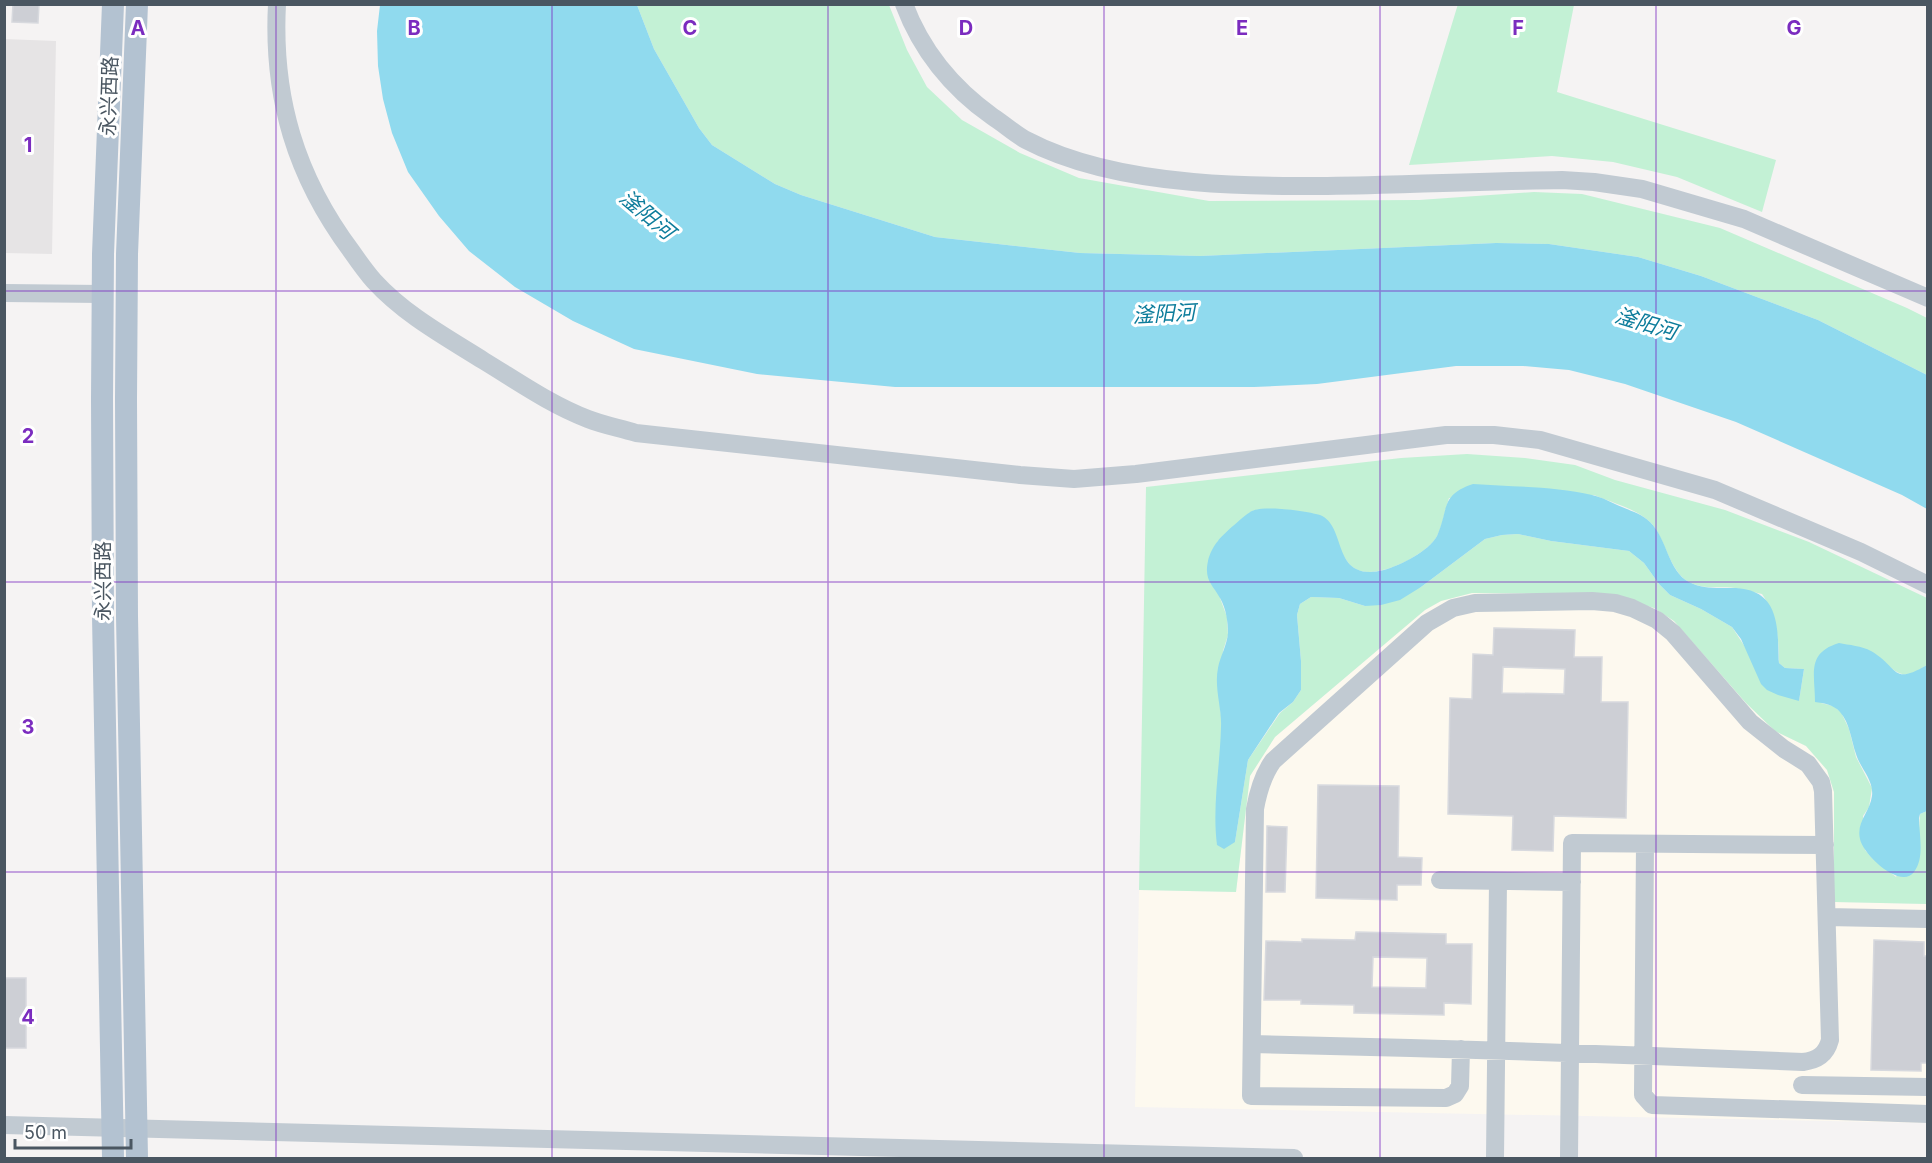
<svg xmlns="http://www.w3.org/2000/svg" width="1932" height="1163" viewBox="0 0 1932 1163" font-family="Inter,'Noto Sans SC',sans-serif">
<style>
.commercial{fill:#fdf9ef}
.education{fill:#e6e4e5}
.green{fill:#c3f1d5;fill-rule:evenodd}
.water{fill:#90daee}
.building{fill:#cdcfd5;stroke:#d7d9de;stroke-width:1.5;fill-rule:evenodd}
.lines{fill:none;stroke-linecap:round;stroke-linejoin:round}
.minor{stroke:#c1cad2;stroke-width:18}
.major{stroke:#b3c2d1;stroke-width:22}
.grid{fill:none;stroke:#7b2cbf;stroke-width:1.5;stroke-opacity:0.55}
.labels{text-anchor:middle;stroke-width:6;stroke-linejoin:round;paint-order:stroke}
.street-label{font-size:20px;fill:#4a5661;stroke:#fff}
.water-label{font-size:21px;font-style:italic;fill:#0c7c9b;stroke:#fff}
.grid-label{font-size:20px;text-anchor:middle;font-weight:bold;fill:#7b2cbf;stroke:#fff;stroke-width:6;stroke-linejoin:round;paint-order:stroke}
</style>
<rect width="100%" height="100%" fill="#f5f3f3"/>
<path class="commercial" d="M1472,593l133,1 49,14 20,13 72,82 29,28 31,15 21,24 7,22v110l93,2v219l-792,-16 4,-217 97,2 14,-116 25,-39 150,-127 16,-9z"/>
<path class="education" d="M4,39l52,2 -4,213 -47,-1z"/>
<path class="green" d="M1458,4l116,1 -17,87 219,68 -14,52 -85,-35 -64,-15 -61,-6 -143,9z
M637,5h252l18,45 20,37 35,33 58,33 59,25 130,23 210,-1 115,-8 48,2 138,34 187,80 20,10v57l-109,-55 -117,-44 -63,-19 -89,-13 -53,-1 -296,13 -120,-3 -145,-16 -134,-42 -26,-11 -63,-39 -13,-17 -45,-79z
M1467,454l58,4 50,7 40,15 110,30 84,32 118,56v67c-15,9 -22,15 -37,2l-69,36 12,3 8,6 8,17 7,28 16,31 -3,19 -6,9 2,34 6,7 25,20 23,-47 1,-16 7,-3v93l-93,-2v-110l-7,-22 -21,-24 -31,-15 -29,-28 -72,-82 -20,-13 -49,-14 -133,-1 -31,8 -16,9 -150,127 -25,39 -14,116 -97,-2 7,-403 255,-29zM1594,495c18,8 44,14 58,29 14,17 18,48 37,58 15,8 30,4 46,6 9,2 18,4 27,6 15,22 17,43 17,69l6,5 19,1 -5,32 -52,-51 -15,-23 -31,-18 -31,-14 -11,-11 -15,-21 -15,-12 -78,-10 -33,-7 -16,1 -17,4 -64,48 -56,19 -26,-8 -28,-1 -11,7 -3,11 4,46v29l-8,12 -13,11 -32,47 -13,82 -13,-117 -2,-20 3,-54 5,-16 -1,-18 -7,-19 32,-87c31,-3 46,0 75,9 7,13 15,40 27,48 20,14 70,-12 82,-30 6,-10 9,-28 13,-40z"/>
<path class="water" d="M380,5h257l17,44 45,79 13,17 63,39 26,11 134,42 145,16 120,3 296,-13 53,1 89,13 63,19 117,44 109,55v134l-25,-14 -166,-73 -111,-38 -56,-14 -46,-4h-67l-139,18 -63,3h-359l-138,-13 -123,-25 -61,-28 -58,-34 -46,-36 -30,-35 -31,-44 -16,-39 -9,-34 -5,-33 -1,-35z
M1473,484c39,3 81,2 119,11 10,2 20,8 30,12 9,4 20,7 28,15 17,16 18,49 39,60 13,7 27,6 41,6 49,-1 48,36 49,75l6,5 19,1 -5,32 -21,-6 -11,-5 -6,-6 -20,-45 -9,-12 -31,-18 -31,-14 -11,-11 -15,-21 -15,-12 -78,-10 -33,-7 -16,1 -17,4 -64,48 -21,13 -19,5 -16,1 -26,-8 -28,-1 -11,7 -3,11 4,46v29l-8,12 -14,11 -31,47 -13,82 -11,7 -7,-4c-5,-39 3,-78 4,-118 1,-19 -7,-39 -3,-59 2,-11 9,-23 10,-35 0,-11 -2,-25 -8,-35 -8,-14 -16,-18 -12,-37 1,-6 6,-16 10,-20 3,-5 29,-28 34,-30 12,-6 55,0 68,4 28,11 10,68 64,55 17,-5 45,-19 53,-34 12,-27 3,-41 36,-52z
M1839,643c10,2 23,3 32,8 28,16 20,35 56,14v146l-7,3 -1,4c0,16 6,40 -5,54 -13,18 -51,-17 -54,-33 -4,-17 10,-27 12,-43 2,-16 -12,-28 -16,-42 -5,-14 -6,-31 -16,-42 -6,-7 -16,-9 -25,-10 0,-28 -9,-49 24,-59z"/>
<path class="building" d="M13,4h26l-1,19 -26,-1z
M1494,628l81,2 -1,27h28l-1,45h27l-2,116 -72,-2 -1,35 -41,-1 1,-34 -65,-2 2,-116 22,1 1,-45 20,1zM1503,667l62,2 -1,25 -62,-1z
M1318,785l81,1 -1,71 24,1 -1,27h-24v15l-81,-2z
M1267,826l20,1 -2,65h-19z
M1356,932l90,2v10h26l-1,60 -27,-1v12l-90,-2v-8l-53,-1v-4h-37l2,-59 36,1v-3l53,1zM1373,957l54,1 -1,30 -54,-1z
M1874,940l50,2v14h4v107h-7v8l-50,-1z
M4,978h22v70h-22z"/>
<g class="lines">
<path class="minor" d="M277,4c-5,94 19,173 75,248 7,10 14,20 22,29 31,34 72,56 110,80 33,20 67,44 104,58 15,6 32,9 48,14l384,42 54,4 62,-5 310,-39h48l46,5 175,50 146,62 67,33
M904,4c18,48 48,84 89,113 11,7 22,17 33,23 97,51 243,47 349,45 63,-2 125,-4 187,-5l32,2 48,7 102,30 184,79
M4,293l98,1
M1645,844l-2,251 9,10 276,9
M1440,880l132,2
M1827,917l101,2
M1252,1044c184,4 367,10 551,18 14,-2 23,-7 27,-22l-7,-249 -2,-9 -13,-18 -24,-15 -34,-27 -77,-89 -16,-13 -25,-12 -17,-5 -23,-2 -117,2 -22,5 -26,15 -154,138c-10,14 -15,31 -18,48l-4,287 195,2 9,-4 5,-8 1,-37
M1802,1085l126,2
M4,1125l1290,33
M1495,1158l3,-277
M1569,1158l3,-315 253,2"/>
<path class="major" d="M113,4l-10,250 -1,145 1,217 10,542
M137,4l-10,250 -1,145 1,217 10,542"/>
</g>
<path class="grid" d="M276,4v1154M552,4v1154M828,4v1154M1104,4v1154M1380,4v1154M1656,4v1154M4,291h1924M4,582h1924M4,872h1924"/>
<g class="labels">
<g class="street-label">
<text transform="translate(109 96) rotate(-88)" y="7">永兴西路</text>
<text transform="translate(103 581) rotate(-90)" y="7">永兴西路</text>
</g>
<g class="water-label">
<text transform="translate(647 215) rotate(40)" y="7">滏阳河</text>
<text transform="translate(1164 314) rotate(-3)" y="7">滏阳河</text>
<text transform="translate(1646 324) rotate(17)" y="7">滏阳河</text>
</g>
</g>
<g class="grid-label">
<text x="138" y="35">A</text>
<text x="414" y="35">B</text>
<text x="690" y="35">C</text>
<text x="966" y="35">D</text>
<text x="1242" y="35">E</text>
<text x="1518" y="35">F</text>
<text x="1794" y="35">G</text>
<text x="28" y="152">1</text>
<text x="28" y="443">2</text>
<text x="28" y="734">3</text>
<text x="28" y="1024">4</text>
</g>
<rect width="1932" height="1163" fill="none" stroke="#4a5661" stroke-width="12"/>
<path d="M15 1139v9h116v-9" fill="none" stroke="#4a5661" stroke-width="3"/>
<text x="24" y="1139" font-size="18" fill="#4a5661" stroke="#ffffff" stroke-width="4.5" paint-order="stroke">50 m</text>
</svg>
